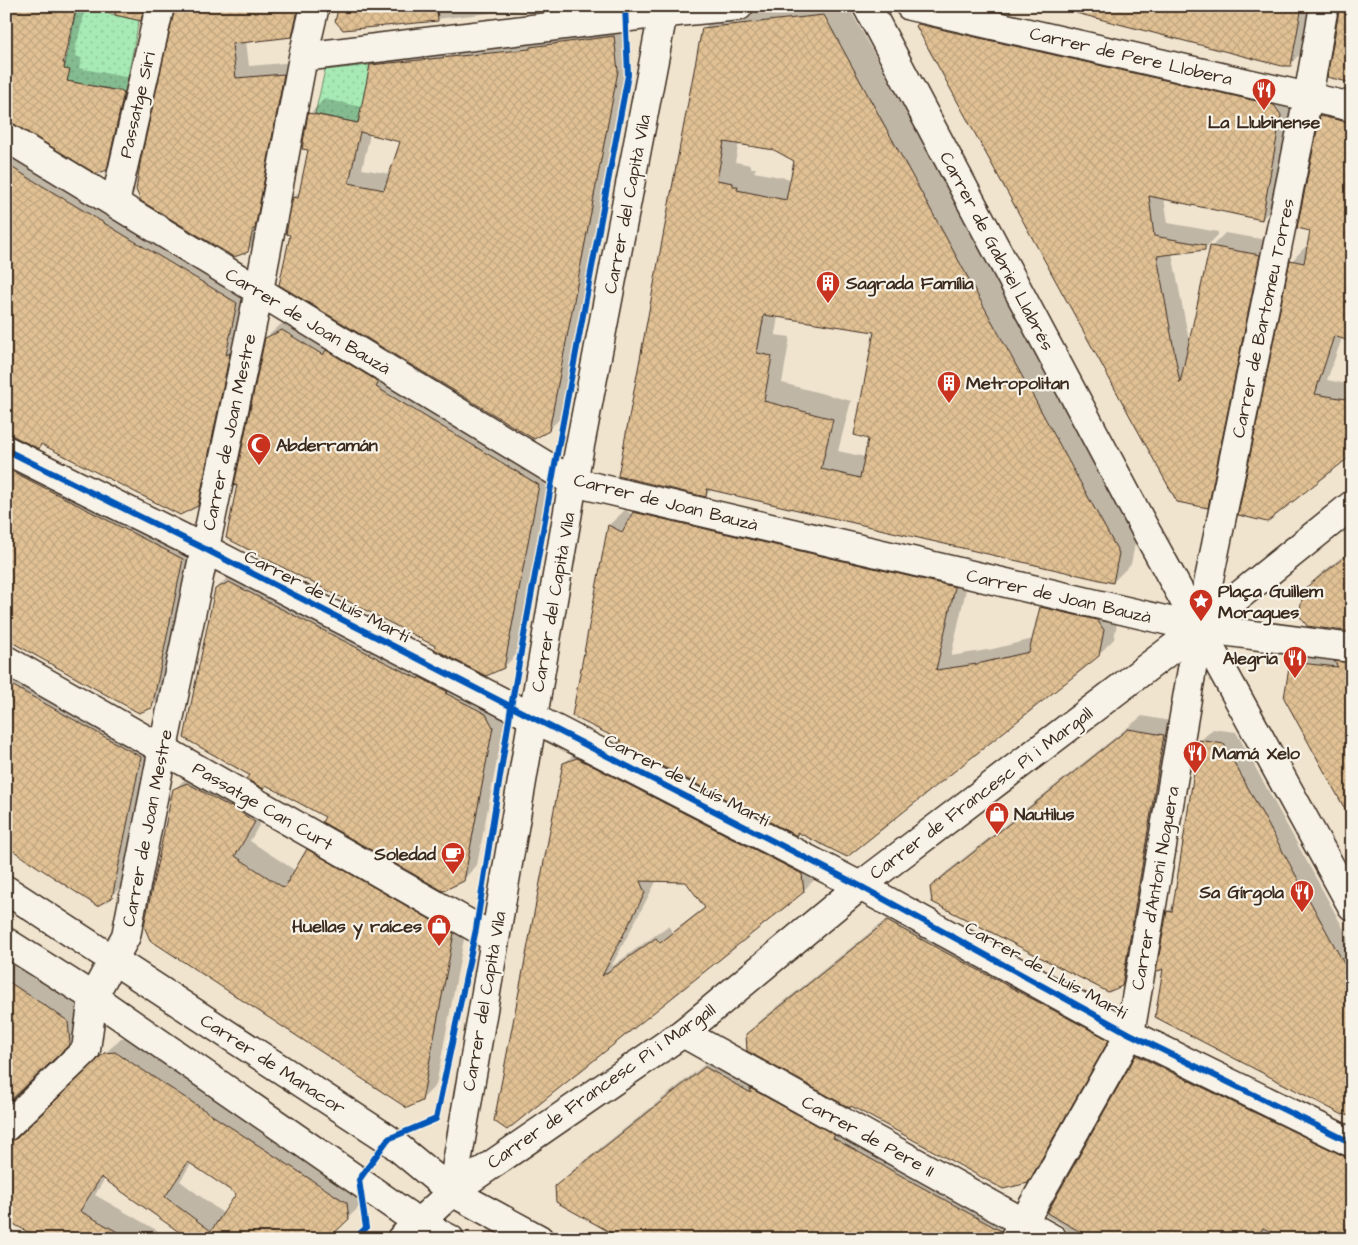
<svg xmlns="http://www.w3.org/2000/svg" width="1358" height="1245" viewBox="0 0 1358 1245" font-family="'Architects Daughter',sans-serif">
<style>
.grass{fill:url(#grass-dots);stroke:#718a6a}
.shadow{fill:#0003;fill-rule:evenodd}
.building{fill:url(#building-cross-hatch);stroke:#3b2a1e;fill-rule:evenodd}
.lines{fill:none;stroke-linecap:round;stroke-linejoin:round}
.street-casing{stroke:#3b2a1e;stroke-width:31}
.secondary-casing{stroke:#3b2a1e;stroke-width:31}
.street{stroke:#f7f3e8;stroke-width:28}
.secondary{stroke:#f7f3e8;stroke-width:28}
.cycleway-casing{stroke:#f7f3e8;stroke-width:9}
.cycleway{stroke:#0057b8;stroke-width:6}
.labels{text-anchor:middle;stroke-width:4.5;stroke-linejoin:round;paint-order:stroke}
.street-label{font-size:18px;fill:#3b2a1e;stroke:#f7f3e8}
.poi-label{font-size:18px;font-weight:bold;fill:#3b2a1e;stroke:#f7f3e8;text-anchor:start}
</style>
<defs>
<pattern id="grass-dots" width="8" height="8" patternUnits="userSpaceOnUse" patternTransform="scale(1.25)"><rect width="8" height="8" fill="#a7eab5"/><path d="M2 2h.1M6 6h.1" fill="none" stroke="#91c99b" stroke-width="1.8" stroke-linecap="round"/></pattern>
<pattern id="building-cross-hatch" width="8" height="8" patternUnits="userSpaceOnUse" patternTransform="scale(1.25)"><rect width="8" height="8" fill="#e1c194"/><path d="M0 0l8 8M0 8l8-8" fill="none" stroke="#c2a67f"/></pattern>
</defs>
<rect width="100%" height="100%" fill="#f0e4cf"/>
<filter id="ink" filterUnits="userSpaceOnUse"><feTurbulence type="fractalNoise" baseFrequency=".02" numOctaves="2"/><feDisplacementMap in="SourceGraphic" scale="10" xChannelSelector="R" yChannelSelector="G"/><feConvolveMatrix kernelMatrix="1 2 1 2 8 2 1 2 1" color-interpolation-filters="sRGB"/></filter>
<g filter="url(#ink)">
<path class="grass" d="M77,7l62,13 -14,72 -58,-11 2,-10 -5,-2z
M370,65l2,61 -57,-12 10,-44z"/>
<path class="shadow" d="M12,6h141l-13,13 -54,-11 -11,42 2,1 -1,6 6,1 -3,10 57,11 -17,77 -13,13z
M176,6h132l-4,16 -13,13 -45,6 3,25 47,-4 -36,176 -13,13z
M340,6h216l-212,23z
M756,6h92l289,528 -6,30 -18,18 -401,-93 -7,7 -2,-467 19,-19zM739,143l35,6 21,11 -4,19 -37,-7 2,-4h-5v-3l-16,-3zM778,316l97,15 -5,107 -5,19 -27,-6 13,-50 -69,-18 8,-46 -15,-2z
M1052,6h262l-9,43 -15,15h-8z
M933,11l361,90 -19,104 -13,14 -98,-21 4,25 50,9v3l-14,14 -32,4 18,93 21,-99 14,-14 48,8 -52,252 -14,14 -288,-482z
M628,23l4,33 -69,360 -15,14 -257,-196 3,-37 6,-6 9,-42 1,-35 14,-15 38,8 9,-41 15,-15zM370,134l31,7 -11,33 -28,-5z
M1335,103l17,4v98l-10,133 -15,42 25,5v68l-85,67 25,-259 13,-14 3,1 4,-18 9,-114z
M6,145l244,145 -39,201 -14,14 -154,-62 -5,4 -25,-12 -7,-2z
M296,318l256,153 -35,183 -13,13 -67,-21 -171,-308 14,-13z
M6,446l190,100 -31,148 -14,13 -145,-69z
M650,497l320,75 -19,84 42,-7 40,-10 8,-31 16,-16 62,21 -5,26 -16,16 -301,180 -178,-92 3,-3 -49,-25 36,-190 16,-15 8,5z
M1352,549v82l-47,-42 14,-14z
M230,575l276,138 -29,152 -14,15 -136,-63 -77,-43 -34,-185z
M1352,648v172l-60,-157 13,-14z
M6,656l150,85 -29,140 -16,16 -105,-52z
M1142,716l34,6 -41,249 -13,14 -191,-98 14,-14z
M1213,729l23,3 116,212v172l-188,-149 4,-56 7,-6 25,-164z
M576,752l237,110 2,17 -12,12 -296,237 57,-364zM657,880h29l19,27 -32,25 -5,-6 -57,41z
M190,774l80,32 -20,35 46,30 12,-21 15,-15 145,83 -32,167 -15,15 -247,-310z
M903,906l220,119 -80,141 -16,16 -176,-77 -104,-71 15,-15z
M6,955l77,50 2,22 -75,73 -4,7z
M131,1037l231,151 2,14 -16,16 -157,21 -86,-61 -10,17 77,44h-129l-37,-21v-103l12,12h8l8,-4 87,-85zM192,1162l46,31 -14,21 -44,-33z
M1151,1042l201,98v99l-84,-10 -6,10h-165l-18,-10 -8,8 7,-2 -2,4h-451l-69,-52 18,-18 149,-119 341,185 5,2 -2,-7 -6,-6 -15,-8 91,-161z"/>
<path class="building" d="M11,6h66l-14,57h2l-1,6 6,1 -3,11 57,11 -17,78 -11,4 -82,-50 -8,-3v-88z
M115,6h29l-3,15 -26,-6z
M175,6h124l-7,31 -60,7 4,34 48,-4 -29,155h-2l-5,23 -14,5 -93,-56 -5,-11 5,-32z
M339,6h98l1,15 -95,9 -8,-9z
M1077,6h225l-11,60h-9l-206,-53z
M1340,6h12v77l-25,-6z
M824,15l295,538 -6,30 -406,-94 -1,8 -88,-21 84,-448zM724,142l50,8 20,11 -8,39 -49,-10 1,-4h-5v-3l-16,-3zM764,315l110,17 -20,103 14,4 -8,39 -39,-9 12,-50 -69,-18 8,-45 -15,-3z
M918,24l356,81 7,10 -19,105 -113,-24 5,40 51,9v5l-48,6 23,127 30,-137 50,9 -52,253 -31,-6 -261,-476z
M614,36l4,35 -69,360 -15,8 -255,-154 11,-50 -4,-1 7,-37 5,1 10,-48 -6,-1 6,-36 50,10 12,-58 160,-16v-2zM360,132l40,10 -16,48 -35,-7z
M1320,116l32,7v62l-5,19 5,1v137l-18,-6 -19,58 37,6v55l-85,67 -29,-7 52,-255 14,3 6,-32 -13,-3z
M6,164l231,139 -11,52 4,-2 -32,153 -18,9 -139,-71 -2,5 -26,-13 -7,-1z
M282,330l41,25 3,-5 53,32 -3,5 163,98 -35,183 -18,8 -52,-27 1,-3 -209,-108 11,-53 -3,1 31,-148z
M6,468l177,91 -31,149 -13,5 -133,-74z
M633,512l322,75 -19,83 41,-6 52,-12 11,-45 57,13 7,10 -5,26 -252,201 -50,-25v4l-180,-93 5,-2 -50,-25 36,-191 14,7z
M1352,551v81l-45,-6 -8,-11 5,-26z
M229,582l189,97 1,-2 29,15 -3,1 41,21 7,13 -29,154 -21,10 -121,-69 3,-5 -59,-32 -2,4 -18,-10 3,-4 -65,-37 31,-149z
M1334,661l18,2v159l-68,-124 6,-36 48,5z
M6,682l135,75 -29,141 -15,8 -91,-60z
M1128,729l36,6 -42,251 -14,6 -176,-90 -2,-15z
M1199,740l25,4 128,234v139l-8,-3 -1,1 -188,-98 8,-48 -7,3 11,-61 5,1z
M577,758l225,116 2,18 -297,238 -13,-9 69,-358zM640,881l46,1 19,26 -45,35 -4,-5 -54,38 43,-83z
M187,783l43,24 1,-1 24,16 -20,34 49,32 23,-39 147,84 -32,168 -15,7 -257,-168 -6,-14 29,-137z
M887,921l222,119 -81,143 -25,6 -152,-83 -1,2 -103,-57 -1,-17z
M6,980l62,41 2,23 -64,61z
M115,1052l232,151 2,16 -21,20h-139l-88,-62 -21,34 50,28h-89l-35,-19v-78l11,-4 87,-85zM188,1162l48,32 -25,37 -46,-34z
M1136,1055l216,105v79h-67l-22,-11 -6,11h-164l-46,-26z
M705,1067l46,26 -1,-5 85,47 -2,3 168,93 -3,8h-376l-66,-37 -1,-16z"/>
<g class="lines">
<defs>
<path id="street" d="M910,6l442,101
M303,57l343,-42
M6,137l567,345 626,146 153,20
M115,203l45,-197
M6,450l199,99 655,337 270,148 222,109
M6,660l488,278
M683,1033l370,206
M6,1127l80,-77 7,-53 33,-61 37,-188 96,-457 44,-234 12,-51
M1014,1239l116,-205 69,-406 109,-531 16,-91"/>
<path id="secondary" d="M645,6l1,9 93,-9
M867,6l278,523 207,377
M6,890l382,249 64,53 87,47
M6,942l87,55 326,226 31,16
M452,1192l121,-710 90,-469
M401,1239l51,-47 231,-159 177,-147 339,-258 153,-123"/>
</defs>
<use href="#street" class="street-casing"/>
<use href="#secondary" class="secondary-casing"/>
<use href="#street" class="street"/>
<use href="#secondary" class="secondary"/>
<defs>
<path id="cycleway" d="M6,450l199,99 655,337 270,148 222,109
M354,1239l12,-11 -7,-48 29,-41 48,-20 40,-190 35,-222 43,-237 74,-395 -3,-69"/>
</defs>
<use href="#cycleway" class="cycleway-casing"/>
<use href="#cycleway" class="cycleway"/>
</g>
</g>
<defs>
<symbol id="restaurant-pin" viewBox="-11 -11 22 30"><path d="M0 17L-7.5 6A9.5 9.5 0 1 1 7.5 6Z" fill="#c8321e" stroke="#f7f3e8"/><path d="M-5-6h1v4h1v-4h1v4h1v-4h1v5L-1.5 .5V6h-2V.5L-5-1ZM5-6V6H3V1.5H1.5Q1.5-4 5-6Z" fill="#fff"/></symbol>
<symbol id="building-pin" viewBox="-11 -11 22 30"><path d="M0 17L-7.5 6A9.5 9.5 0 1 1 7.5 6Z" fill="#c8321e" stroke="#f7f3e8"/><path d="M-4-6H4V6H1V3H-1V6H-4ZM-2.5-4.3h1.7v1.8h-1.7ZM.8-4.3h1.7v1.8H.8ZM-2.5-1h1.7V.8h-1.7ZM.8-1h1.7V.8H.8Z" fill="#fff"/></symbol>
<symbol id="mosque-pin" viewBox="-11 -11 22 30"><path d="M0 17L-7.5 6A9.5 9.5 0 1 1 7.5 6Z" fill="#c8321e" stroke="#f7f3e8"/><path d="M3.5-4.9A6 6 0 1 0 3.5 4.9A5 5 0 1 1 3.5-4.9Z" fill="#fff"/></symbol>
<symbol id="sight-pin" viewBox="-11 -11 22 30"><path d="M0 17L-7.5 6A9.5 9.5 0 1 1 7.5 6Z" fill="#c8321e" stroke="#f7f3e8"/><path d="M0-6L1.8-2.2L6-1.7L2.9 1.2L3.7 5.4L0 3.3L-3.7 5.4L-2.9 1.2L-6-1.7L-1.8-2.2Z" fill="#fff"/></symbol>
<symbol id="shop-pin" viewBox="-11 -11 22 30"><path d="M0 17L-7.5 6A9.5 9.5 0 1 1 7.5 6Z" fill="#c8321e" stroke="#f7f3e8"/><path d="M-5-2.5h2.3a2.7 3.5 0 0 1 5.4 0H5L5.5 6h-11ZM-1.5-2.5h3a1.5 2.3 0 0 0-3 0Z" fill="#fff"/></symbol>
<symbol id="cafe-pin" viewBox="-11 -11 22 30"><path d="M0 17L-7.5 6A9.5 9.5 0 1 1 7.5 6Z" fill="#c8321e" stroke="#f7f3e8"/><path d="M-5.5-4.5H6V0H3Q3 3.5 0 3.5H-2.5Q-5.5 3.5-5.5 0ZM3-3.2v2h1.7v-2ZM-6 4.5H4V6H-6Z" fill="#fff"/></symbol>
</defs>
<g fill-rule="evenodd">
<use href="#restaurant-pin" x="1250" y="76" width="28" height="38"/>
<use href="#building-pin" x="814" y="269" width="28" height="38"/>
<use href="#building-pin" x="935" y="369" width="28" height="38"/>
<use href="#mosque-pin" x="245" y="431" width="28" height="38"/>
<use href="#sight-pin" x="1187" y="587" width="28" height="38"/>
<use href="#restaurant-pin" x="1281" y="644" width="28" height="38"/>
<use href="#restaurant-pin" x="1181" y="739" width="28" height="38"/>
<use href="#shop-pin" x="983" y="800" width="28" height="38"/>
<use href="#cafe-pin" x="439" y="840" width="28" height="38"/>
<use href="#restaurant-pin" x="1288" y="878" width="28" height="38"/>
<use href="#shop-pin" x="425" y="912" width="28" height="38"/>
</g>
<g class="labels">
<g class="street-label">
<text transform="translate(1131 56) rotate(13)" y="6">Carrer de Pere Llobera</text>
<text transform="translate(137 105) rotate(-77)" y="6">Passatge Siri</text>
<text transform="translate(627 204) rotate(-79)" y="6">Carrer del Capità Vila</text>
<text transform="translate(997 251) rotate(62)" y="6">Carrer de Gabriel Llabrés</text>
<text transform="translate(1263 318) rotate(-78)" y="6">Carrer de Bartomeu Torres</text>
<text transform="translate(308 321) rotate(31)" y="6">Carrer de Joan Bauzà</text>
<text transform="translate(229 432) rotate(-78)" y="6">Carrer de Joan Mestre</text>
<text transform="translate(666 502) rotate(14)" y="6">Carrer de Joan Bauzà</text>
<text transform="translate(327 596) rotate(27)" y="6">Carrer de Lluís Martí</text>
<text transform="translate(1059 596) rotate(13)" y="6">Carrer de Joan Bauzà</text>
<text transform="translate(553 602) rotate(-80)" y="6">Carrer del Capità Vila</text>
<text transform="translate(687 780) rotate(27)" y="6">Carrer de Lluís Martí</text>
<text transform="translate(981 793) rotate(-37)" y="6">Carrer de Francesc Pi i Margall</text>
<text transform="translate(263 806) rotate(30)" y="6">Passatge Can Curt</text>
<text transform="translate(147 828) rotate(-79)" y="6">Carrer de Joan Mestre</text>
<text transform="translate(1155 888) rotate(-80)" y="6">Carrer d'Antoni Noguera</text>
<text transform="translate(1046 970) rotate(29)" y="6">Carrer de Lluís Martí</text>
<text transform="translate(484 1001) rotate(-80)" y="6">Carrer del Capità Vila</text>
<text transform="translate(273 1064) rotate(33)" y="6">Carrer de Manacor</text>
<text transform="translate(601 1086) rotate(-35)" y="6">Carrer de Francesc Pi i Margall</text>
<text transform="translate(868 1136) rotate(29)" y="6">Carrer de Pere II</text>
</g>
<g class="poi-label">
<text x="1264" y="128" text-anchor="middle">La Llubinense</text>
<text x="846" y="289">Sagrada Família</text>
<text x="966" y="389">Metropolitan</text>
<text x="276" y="451">Abderramán</text>
<text x="1218" y="597">Plaça Guillem<tspan x="1218" dy="21">Moragues</tspan></text>
<text x="1278" y="664" text-anchor="end">Alegria</text>
<text x="1212" y="759">Mamá Xelo</text>
<text x="1014" y="820">Nautilus</text>
<text x="436" y="860" text-anchor="end">Soledad</text>
<text x="1284" y="898" text-anchor="end">Sa Gírgola</text>
<text x="422" y="932" text-anchor="end">Huellas y raíces</text>
</g>
</g>
<rect width="1358" height="1245" fill="none" stroke="#f7f3e8" stroke-width="25"/>
<rect x="12" y="12" width="1333" height="1220" fill="none" stroke="#3b2a1e" stroke-width="2" filter="url(#ink)"/>
</svg>
